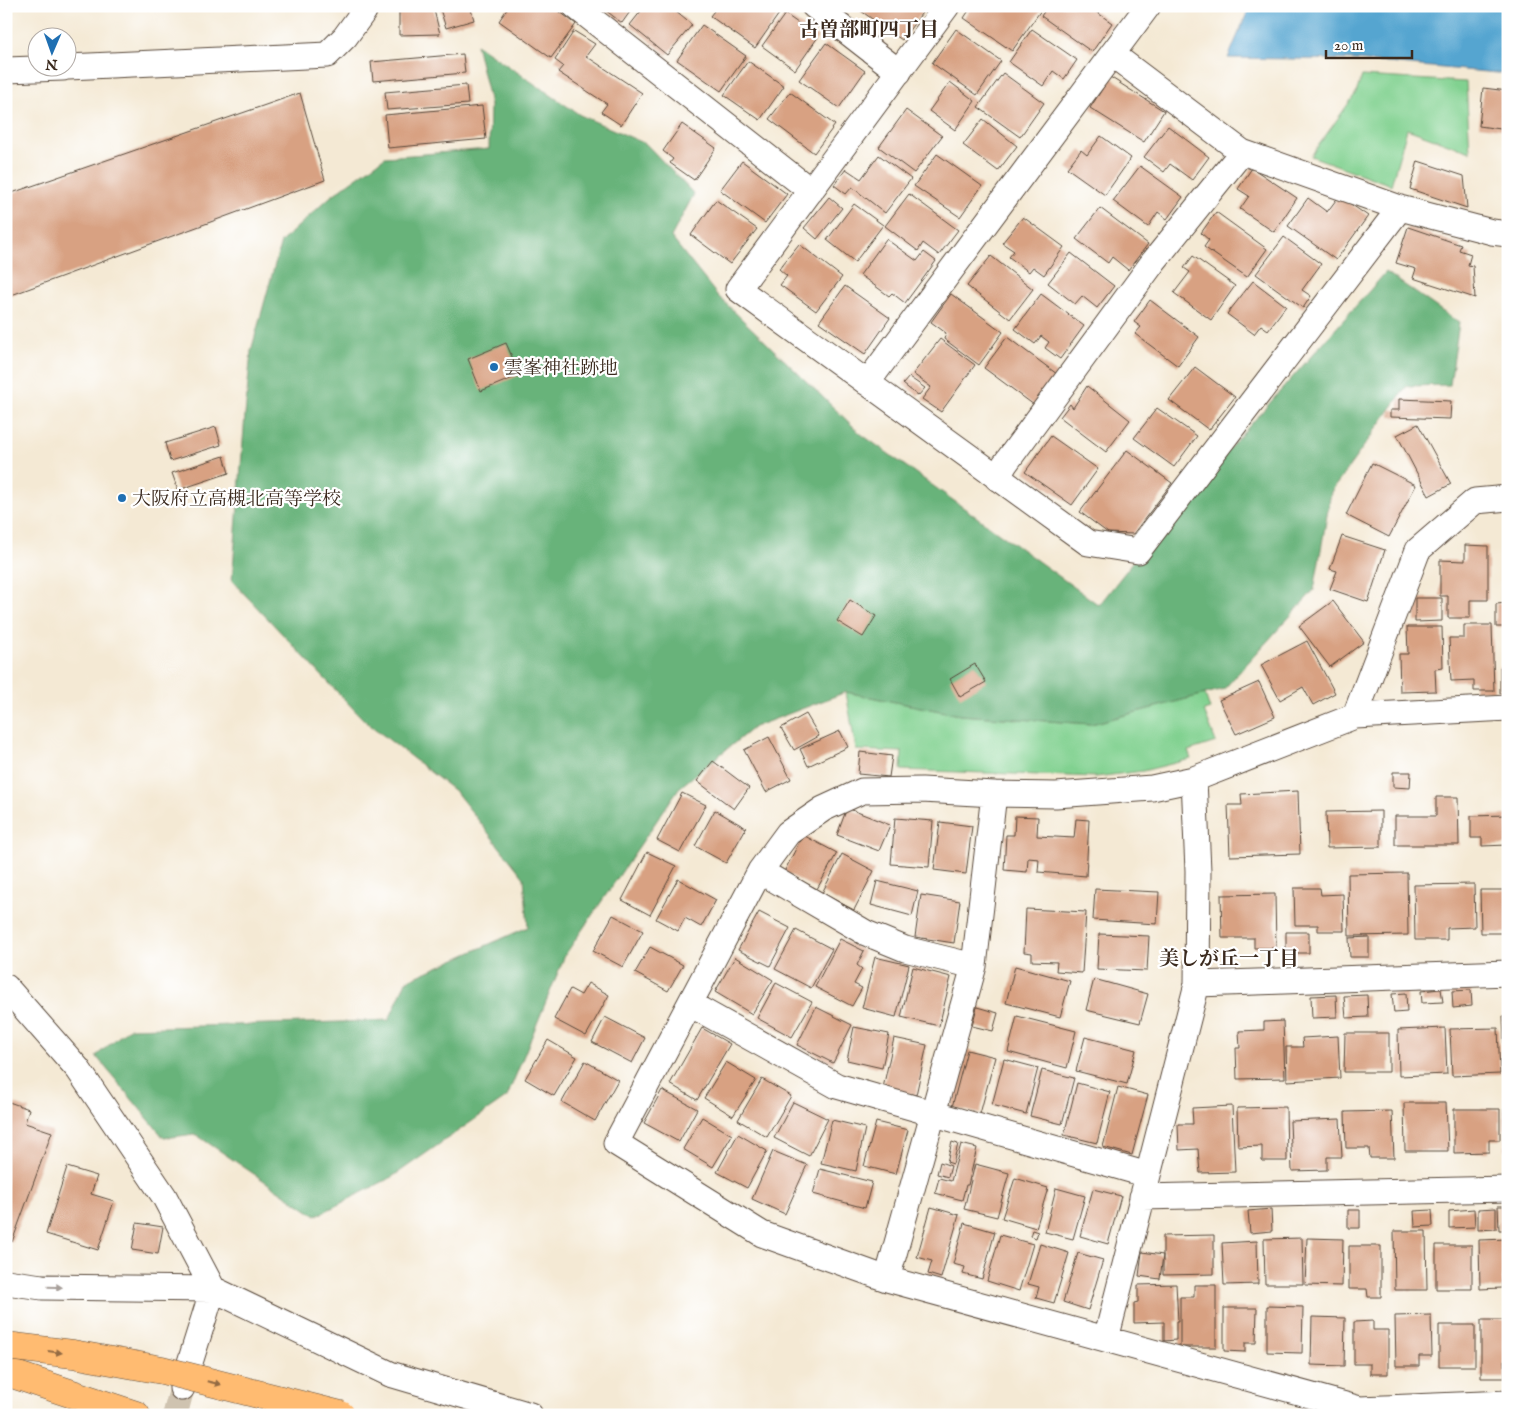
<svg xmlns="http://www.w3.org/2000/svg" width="1514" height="1421" viewBox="0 0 1514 1421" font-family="'IM FELL English','Noto Serif JP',serif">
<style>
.green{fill:#81d190;stroke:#5e7e57}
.forest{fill:#68b37a;stroke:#526e4c}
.water{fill:#55a5d0;stroke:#486877}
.building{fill:#d8a182}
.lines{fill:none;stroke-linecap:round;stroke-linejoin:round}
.street-tunnel{stroke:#cfc3b0;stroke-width:25;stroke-dasharray:25 12;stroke-linecap:butt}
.street-casing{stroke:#574739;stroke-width:27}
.highway-casing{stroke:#574739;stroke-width:29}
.street{stroke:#fff;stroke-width:25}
.highway{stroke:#ffbb71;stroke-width:28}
.highway-bridge-casing{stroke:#574739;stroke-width:29;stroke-linecap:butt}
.highway-bridge{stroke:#ffbb71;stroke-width:28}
.oneway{fill:#a79f9a}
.oneway2{fill:#936b43}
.poi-dot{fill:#1f6fb2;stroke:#fff;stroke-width:2}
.labels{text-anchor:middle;stroke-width:4.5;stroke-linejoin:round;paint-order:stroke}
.poi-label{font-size:19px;fill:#3b2a1e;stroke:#fff;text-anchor:start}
.neighbourhood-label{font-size:20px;font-weight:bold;fill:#3b2a1e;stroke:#fff}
</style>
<rect width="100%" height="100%" fill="#fff"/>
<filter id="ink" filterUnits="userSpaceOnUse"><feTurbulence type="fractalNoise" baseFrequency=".02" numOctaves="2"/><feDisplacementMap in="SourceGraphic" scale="10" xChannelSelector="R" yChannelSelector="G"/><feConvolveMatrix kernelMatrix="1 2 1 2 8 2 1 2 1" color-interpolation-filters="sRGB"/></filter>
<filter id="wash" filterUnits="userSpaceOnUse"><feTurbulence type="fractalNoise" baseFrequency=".0096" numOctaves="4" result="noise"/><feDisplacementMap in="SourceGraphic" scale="20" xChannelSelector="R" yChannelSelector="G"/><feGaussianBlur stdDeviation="1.12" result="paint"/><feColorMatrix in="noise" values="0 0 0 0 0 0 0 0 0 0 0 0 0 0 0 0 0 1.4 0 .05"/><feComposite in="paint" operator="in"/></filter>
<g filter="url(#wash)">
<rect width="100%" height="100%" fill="#f4e9d4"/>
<path class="green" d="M1362,76l104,6 4,70 -63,-23 -16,56 -80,-29 45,-63z
M846,692l114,23 131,9 114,-30 5,15 -6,2 12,31 -28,9 3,8 -48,12 -47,6 -195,-7 1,-18 -46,-2z"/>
<path class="forest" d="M476,44l104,71 66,29 48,50 -23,43 46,58 144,139 238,171 73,-92 214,-241 73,51 -9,62 -43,1 -76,106 -17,98 -90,99 -133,35 -131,-9 -114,-23 -92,35 -75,61 -114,167 -58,142 -115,80 -76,39 -121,-82 -31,4 -68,-82 33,-28 211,-6 49,-2 17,-39 122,-54 -4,-49 -68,-86 -91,-71 -133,-140 13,-166 6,-64 30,-109 49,-45 55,-40 104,-8 1,-45z"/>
<path class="water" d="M1250,6h258v68l-153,-14 -127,-2z"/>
<g id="blocks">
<path class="building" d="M399,6h34l7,28 -41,1z
M439,6h31l4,14 -28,8z
M509,6h43l24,18 -25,34 -52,-37z
M600,6h34l-12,17z
M645,6h24l23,19 -25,30 -37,-30z
M718,6h57l6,5 -26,37 -45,-32z
M854,6h64l6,4 -22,30z
M972,6h72l-32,45 -48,-33z
M1048,6h40l24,17 -20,29 -51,-36z
M785,14l33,23 -23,33 -33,-24z
M702,25l44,31 -25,35 -44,-31z
M956,29l45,32 -24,34 -45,-32z
M1032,29l45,31 -13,19 -11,-8 -10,15 -34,-24z
M574,31l21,13 -9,12 56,37 -21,32 -20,-13 6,-8 -49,-32 5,-6 -8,-6z
M826,43l39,28 -26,37 -40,-28z
M463,54l2,19 -92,8 -2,-19z
M748,61l36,25 -24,34 -36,-25z
M1003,73l41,30 -24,34 -42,-30z
M1110,77l54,34 -20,31 -54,-34z
M950,82l25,19 -20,29 -26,-19z
M466,85l2,19 -81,6 -2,-18z
M1483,88l25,3v39l-29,-4z
M790,92l45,33 -21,28 -45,-34z
M300,93l25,87 -319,117v-102z
M482,106l4,33 -98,9 -3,-33z
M906,110l36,26 -28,37 -35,-26z
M983,119l34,27 -19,25 -35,-26z
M682,124l34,24 -22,32 -24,-17 3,-4 -10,-8z
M1168,126l41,31 -17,23 -22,-16 -6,8 -20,-15z
M1101,136l30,22 -26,37 -38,-27 14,-18 6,5z
M937,154l45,32 -22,31 -46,-31z
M879,155l32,24 -26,34 -33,-26 -6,7 -12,-9 12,-16 15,10z
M742,161l45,33 -22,29 -45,-33z
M1418,161l46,15 3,32 -57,-19z
M1140,166l43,31 -16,22 -9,-7 -10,15 -35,-26z
M1252,168l45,30 -23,34 -34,-23 9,-13 -11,-7z
M909,194l49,36 -19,25 -16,-12 -5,8 -33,-25z
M1339,196l29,20 -32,44 -48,-34 20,-28 19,14z
M829,197l13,11 -25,31 -13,-11z
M716,200l41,29 -27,35 -39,-29z
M854,204l29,21 -28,37 -28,-22z
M1100,208l48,36 -20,26 -16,-13 -4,6 -32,-24z
M1216,212l51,37 -20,28 -43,-30 5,-7 -8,-7z
M1023,217l41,30 -20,28 -11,-8 -4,5 -20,-15 5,-6 -12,-8z
M1408,227l53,18 -2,5 12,4 -3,11 5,1 2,32 -62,-20 3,-9 -20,-6z
M1284,237l37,27 -19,26 9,6 -8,12 -47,-34z
M886,239l31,22 7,-9 12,9 -31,42 -13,-10 -3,3 -29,-21z
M799,244l43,33 -26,34 -36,-26 7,-9 -8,-7z
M1071,253l43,33 -17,22 -15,-12 -7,8 -27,-21z
M991,256l42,33 -23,30 -43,-33z
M1193,256l42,30 -24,34 -37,-27 16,-21 -6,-4z
M1253,281l33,25 -18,24 -7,-5 -7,9 -27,-20z
M845,286l45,32 -25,36 -46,-32z
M951,294l52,38 -24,33 -35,-26 2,-6 -15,-11z
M1041,294l43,32 -24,33 -15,-11 4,-6 -8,-6 -6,8 -20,-15z
M1150,300l49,37 -21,29 -43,-32 6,-7 -7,-5z
M1007,337l50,37 -23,31 -50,-37z
M940,339l35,26 -34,47 -19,-13 9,-12 -18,-13z
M506,343l14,32 -39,16 -13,-32z
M1195,367l40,30 -26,33 -40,-30z
M909,377l16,11 -7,8 -15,-12z
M1087,386l43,34 -24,32 -46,-35 10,-13 3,4z
M1399,399l52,2 -1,18 -60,-2v-7h9z
M1157,408l40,28 -23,31 -40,-29z
M1418,424l33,60 -22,12 -32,-61z
M216,427l5,18 -51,16 -5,-18z
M1051,436l47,33 -26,36 -47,-33z
M1127,450l45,33 -39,51 -25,-1 -28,-21z
M224,456l5,17 -51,17 -6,-17z
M1372,463l44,22 -27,52 -43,-22z
M1342,536l43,14 -17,52 -38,-13 7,-18 -7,-2z
M1465,545l23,1v54h-18v18h-22v-22h-8v-36l25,1z
M1415,598h27v23l-27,1z
M850,600l26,16 -13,21 -26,-16z
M1333,601l31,41 -34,25 -31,-41z
M1508,603v13h-3v11h-9v-23z
M1464,625h28l2,66h-20v-11l-23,1 -2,-43h15z
M1407,627h35l1,41 -8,1 1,22 -36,1 -1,-38h9z
M1307,641l28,52 -22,12 -10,-18 -23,13 -19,-35z
M975,664l11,18 -26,15 -10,-18z
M1500,667h8v26h-8z
M1259,682l16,35 -39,17 -17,-34z
M806,714l13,22 -25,14 -13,-22z
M840,731l8,16 -40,19 -8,-17z
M769,737l22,42 -25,13 -22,-42z
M860,752l32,4 -3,21 -31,-3z
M713,761l36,27 -15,21 -37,-28z
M1393,772h18l-1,16 -17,-1z
M1298,791l2,63 -70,2 -2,-51h14l-1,-11z
M682,793l24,12 -26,47 -23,-12z
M1436,797h22l1,48h-64v-29h41z
M847,808l43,17 -11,26 -42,-16z
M715,810l31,18 -20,35 -31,-17z
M1381,811v36l-54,1 -1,-36z
M1508,815v30l-26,1v-8h-11v-22z
M1015,816l23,1 -1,19 37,2 2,-19 13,1 -3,56 -48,-4 1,-13 -11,-1 -1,14 -23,-2 2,-35h8z
M895,818l38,3 -4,46 -38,-3z
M940,822l32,4 -6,48 -32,-4z
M803,835l34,18 -20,36 -33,-17z
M647,852l29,14 -26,49 -28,-15z
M842,854l32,17 -20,39 -32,-17z
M1407,873l1,62 -59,1 -1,-62z
M678,879l38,21 -15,27 -16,-9 -7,13 -22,-12z
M877,881l41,10 -6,25 -41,-11z
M1474,884l1,43 -28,1v12h-32l-1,-55z
M1294,888h26l1,7 22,-1 1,37h-26v-6h-23z
M1095,889l64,3 -2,32 -64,-4z
M1480,890h28v43h-27z
M1275,894l1,54h-22v-10h-32l-1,-43z
M921,895l39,6 -6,42 -39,-6z
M1026,909l60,3 -4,61 -26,-2 1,-9 -25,-1v-8l-8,-1z
M759,912l31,16 -20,38 -32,-16z
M613,915l30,16 -20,36 -30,-16z
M796,930l36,19 -21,39 -36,-19z
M1286,932h23v21h-23z
M1099,934l50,2 -2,35 -50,-2z
M1369,937v20h-19l-1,-19z
M840,939l24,12 -7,14 5,4 -8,15 8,4 -10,18 -37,-19z
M650,947l33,18 -15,26 -33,-18z
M735,957l38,23 -21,34 -37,-22z
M875,957l34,8 -13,52 -34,-9z
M1015,966l55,15 -10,36 -54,-14z
M913,967l38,10 -12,49 -38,-9z
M1094,979l54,15 -8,29 -54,-13z
M588,983l21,12 -23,41 -32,-17 16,-30 11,6z
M776,983l36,19 -20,35 -35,-19z
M1441,989l2,13 -21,1 -1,-12z
M1471,990l1,16 -19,2 -1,-17z
M1406,993l1,19 -13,1 -2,-19z
M1336,995l1,22 -25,1 -1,-22z
M1367,995l1,22 -22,1 -2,-22z
M816,1007l36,18 -19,38 -36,-18z
M977,1007l21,6 -5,18 -21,-5z
M1017,1016l59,15 -9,37 -59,-16z
M1503,1016h5v52h-3z
M605,1017l40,21 -13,25 -40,-21z
M1283,1021l2,57 -48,1 -1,-31h4l-1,-17 25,-1v-8z
M854,1027l35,7 -7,34 -35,-8z
M702,1028l28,16 -33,56 -27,-16z
M1445,1028l2,46 -48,2 -1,-46z
M1498,1028l2,46 -48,2 -2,-47z
M1345,1033h44v39h-45z
M1338,1036l2,42 -53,3 -1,-34h17l-1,-9z
M1085,1037l51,13 -9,34 -51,-13z
M894,1038l33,7 -11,50 -33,-7z
M548,1040l29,17 -23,39 -29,-17z
M967,1050l28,7 -15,57 -28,-7z
M1004,1059l34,9 -12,46 -34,-9z
M585,1061l33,19 -23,41 -33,-19z
M726,1062l30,18 -23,36 -29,-18z
M1042,1070l32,8 -12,46 -32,-8z
M762,1079l29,17 -24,41 -29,-17z
M1077,1083l33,9 -13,51 -33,-8z
M1118,1087l30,8 -16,60 -29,-8z
M662,1090l35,19 -18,33 -35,-19z
M6,1101l23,8 -4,14 27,9 -40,110 -6,-3z
M793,1102l35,17 -19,37 -35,-18z
M1404,1103h42l2,48h-43z
M1232,1106l3,66 -35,1 -2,-24 -19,1 -1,-26h15l-1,-16z
M1286,1107l1,54h-25v-15l-24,1 -1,-39z
M1454,1109h46v31h-11v12l-35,1z
M1504,1109h4v42h-3z
M1392,1111l2,47h-24l-1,-10h-23l-1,-36z
M702,1117l30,18 -19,32 -30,-18z
M1340,1119l2,38h-15v13l-35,1 -2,-50z
M832,1120l33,8 -9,43 -35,-8z
M876,1122l32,8 -12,44 -32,-8z
M738,1134l29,17 -20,37 -30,-16z
M952,1142l6,2 -5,20 -6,-2z
M961,1144l16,4 -9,37h-2l-4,15 -27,-7 4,-15 12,3z
M773,1151l34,14 -22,49 -33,-15z
M940,1162l11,4 -3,11 -11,-3z
M975,1164l34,9 -12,44 -33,-8z
M67,1167l30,9 -6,18 23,7 -16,49 -52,-16z
M820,1169l52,13 -7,26 -52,-14z
M1015,1178l33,10 -12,40 -34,-10z
M1056,1188l29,8 -12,43 -28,-7z
M1093,1189l28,7 -13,48 -28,-8z
M1498,1206h10v24h-9z
M931,1207l28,8 -18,63 -13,-4 4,-13 -15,-4z
M1496,1208v21l-18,1v-21z
M1271,1209l1,22 -22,2 -2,-22z
M1474,1209l1,18 -26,1v-17z
M1348,1210h12v18h-12z
M1432,1210l1,16 -18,1 -1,-16z
M137,1223l26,4 -5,27 -26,-4z
M964,1223l31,9 -13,47 -19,-5 2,-7 -12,-3z
M1032,1230l6,2 -2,6 -6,-2z
M1394,1231h32l1,59h-32z
M1000,1235l33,9 -14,47 -32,-10z
M1214,1235v39l-51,1v-39z
M1302,1238l1,46h-38l-1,-45z
M1307,1238l36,1 -1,47 -37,-1z
M1508,1239v36l-6,1v12l-22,1 -1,-49z
M1257,1241l1,43 -34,1 -2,-42z
M1040,1244l29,9 -15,50 -18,-5 3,-11 -11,-3z
M1436,1245h36v44h-36z
M1349,1246h32v51h-13l-1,-8h-18z
M1142,1252l21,3 -3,24 -21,-3z
M1078,1253l25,7 -15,50 -25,-8z
M1176,1284l2,37h-2v19l-12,1v-19l-30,1v-20l4,-1v-17z
M1194,1285h22v62h-36v-50h14z
M1267,1306l36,1 -1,46 -35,-1z
M1224,1308h33l-1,35h-11v9l-21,-1z
M1431,1315l1,41h-13v10h-23l-1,-50z
M1312,1317l33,1 -1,48 -33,-1z
M1481,1320h27v39h-3v19h-24z
M1373,1321v9h15v44h-18v-10h-16v-42z
M1439,1325h36v41h-36z"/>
</g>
</g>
<g filter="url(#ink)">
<use href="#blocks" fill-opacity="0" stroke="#574739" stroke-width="1"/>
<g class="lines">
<path class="street-tunnel" d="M175,1415l7,-27"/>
<defs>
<path id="street" d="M575,6l236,185
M814,6l85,66
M947,6l-209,283 350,254 50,8 262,-343
M1112,54l130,98 158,56 92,24 16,2
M68,67l259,-12 18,-18 19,-26 1,-5
M6,70l57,-2
M867,383l281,-377
M997,478l8,-14 149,-203 88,-109
M1508,708l-153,8 -161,63 -42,9 -96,7 -62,-1 -72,-4 -60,1 -39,18 -35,24 -28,38 -144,272 146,91 125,45 473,130 148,-6
M1355,716l63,-166 57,-49 33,-3
M760,871l106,62 39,16 69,17
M1197,984l311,-11
M6,987l72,82 86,127 49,93 -31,99
M690,1004l147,82 311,89
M1142,1197l366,-8
M887,1279l87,-313 20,-172
M6,1282l36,5 171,2 177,85 140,41
M1106,1339l91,-355 1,-113 -4,-92"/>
<path id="highway" d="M6,1372l130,43"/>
</defs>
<use href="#street" class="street-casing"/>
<use href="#highway" class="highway-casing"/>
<use href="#street" class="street"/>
<use href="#highway" class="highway"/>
<defs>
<path id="highway-bridge" d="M6,1346l67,8 89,16 179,45"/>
</defs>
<use href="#highway-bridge" class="highway-bridge-casing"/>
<use href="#highway-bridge" class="highway-bridge"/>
</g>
<defs><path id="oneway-solid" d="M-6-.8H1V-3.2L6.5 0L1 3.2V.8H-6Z" transform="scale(1.25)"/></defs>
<use class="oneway" href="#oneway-solid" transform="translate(55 1287) rotate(1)"/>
<g class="oneway2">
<use href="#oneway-solid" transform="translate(55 1352) rotate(7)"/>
<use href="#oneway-solid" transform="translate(214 1383) rotate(14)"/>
</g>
</g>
<g class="poi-dot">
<circle cx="494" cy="367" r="5"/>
<circle cx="122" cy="498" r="5"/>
</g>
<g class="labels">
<g class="poi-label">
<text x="504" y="374">雲峯神社跡地</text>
<text x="132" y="505">大阪府立高槻北高等学校</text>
</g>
<g class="neighbourhood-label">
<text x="869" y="36">古曽部町四丁目</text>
<text x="1229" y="965">美しが丘一丁目</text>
</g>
</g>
<rect width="1514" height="1421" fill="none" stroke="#fff" stroke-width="25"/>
<g transform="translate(52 52) rotate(182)"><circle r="24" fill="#ffffff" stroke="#b1aaa5"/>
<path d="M0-4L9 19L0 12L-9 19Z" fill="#1f6fb2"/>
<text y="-8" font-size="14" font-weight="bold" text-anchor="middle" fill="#3b2a1e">N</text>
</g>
<path d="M1326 50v8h86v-8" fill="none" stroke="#3b2a1e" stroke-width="2.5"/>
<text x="1334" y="50" font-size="15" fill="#3b2a1e" stroke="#ffffff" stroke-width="4" paint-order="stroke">20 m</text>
</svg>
